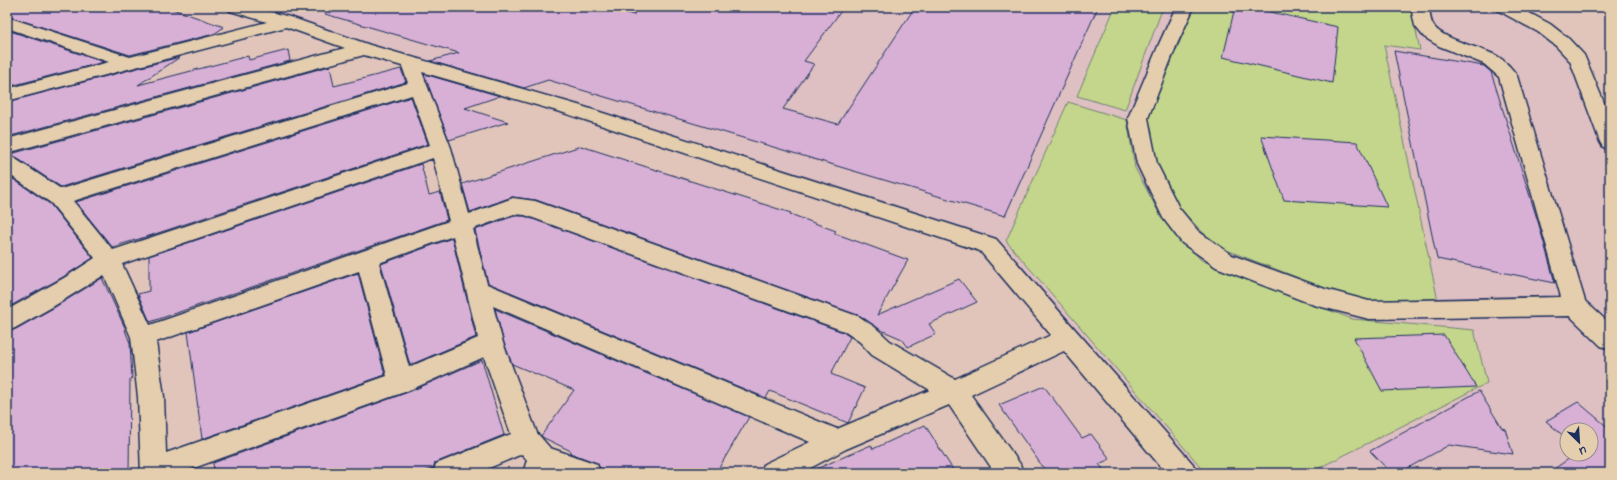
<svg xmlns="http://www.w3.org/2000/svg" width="1617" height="480" viewBox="0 0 1617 480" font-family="'Architects Daughter',sans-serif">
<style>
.built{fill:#debfc2;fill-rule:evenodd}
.green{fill:#c4d68b;stroke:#708274}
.building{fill:#d8b0d6;stroke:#1b2f5e}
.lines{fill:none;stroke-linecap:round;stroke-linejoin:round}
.street-casing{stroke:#1b2f5e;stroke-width:3}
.secondary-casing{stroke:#1b2f5e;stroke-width:3}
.street{fill:#e5ceae;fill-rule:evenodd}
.secondary{fill:#e5ceae;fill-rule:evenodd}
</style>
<rect width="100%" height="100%" fill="#e1c5ba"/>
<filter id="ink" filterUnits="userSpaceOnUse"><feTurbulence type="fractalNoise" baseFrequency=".025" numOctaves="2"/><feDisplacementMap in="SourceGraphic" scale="8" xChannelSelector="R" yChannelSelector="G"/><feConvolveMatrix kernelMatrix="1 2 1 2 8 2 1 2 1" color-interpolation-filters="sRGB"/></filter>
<g filter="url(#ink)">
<path class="built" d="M236,7h1269l57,35 48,100v331h-427l-191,-224zM1567,430h24v24h-24z"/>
<path class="green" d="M1115,7h48l-38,103 -48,-14z
M1194,7h217l9,43 -36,-5 55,261 -81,-5 -142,-55 -36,-37 -24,-45 -8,-45z
M1068,102l59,18 8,48 23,43 43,49 151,59 122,11 13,53 -178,90h-103l-200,-232z"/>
<path class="building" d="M7,7h160l57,20 -10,7 -84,21 -123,-39z
M326,7h277l31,8 1,-8h209l-40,54 10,3 -31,45 55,15 77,-117h183l-93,209 -457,-136 -24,8 -94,-27 29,-8 -134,-39z
M1235,7h13l90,20 -6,56 -109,-26z
M7,30l97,32 -97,25z
M288,50l2,11 -283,76v-35l173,-45 -42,28 110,-29 1,4z
M1394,51l90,15 7,6 48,153 16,58 -118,-24z
M330,66l4,20 67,-17 5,13 -345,105 -46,-30 -8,-2z
M424,74l76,22 -35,12 43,14 -59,18z
M411,97l17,47 -279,92 -37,11 -36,-45z
M1261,136l96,6 30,65 -103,-7z
M581,146l210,67 -1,1 46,17 -2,2 74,27 -31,55 82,-36 18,23 -48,22 7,10 -28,13 -6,-8 -21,-9 -21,-14 -324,-116 -24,-3 -42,15 -8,-28z
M421,164l8,31 11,-3 7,28 -297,102 -12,-28 11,-3v-35z
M7,175l43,29 43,54 -30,19 -56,31z
M514,216h11l318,116 7,5 -19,37 34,14 -17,35 -78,-32 -4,7 -278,-115 -13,-53z
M452,238l24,99 -66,28 -29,-101z
M358,273l27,102 -183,64 -14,-107z
M102,278l24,52h-1l5,13 2,35 -2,1 -1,94h-122v-141l9,-3 39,-22z
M495,309l254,108 -33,56h-105l-11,-5 -3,-5 -27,-10 1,-2 -27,-13 -3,-2 33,-46 -62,-26 -8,-21z
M1444,335l32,52 -94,4 -28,-53z
M482,360l22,75 -69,28 -2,5 -12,5h-207l-1,-10 198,-72z
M1044,386l38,52 9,-4 19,25 -11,5 7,9h-59l-48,-68z
M1479,391l23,37 3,1 8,25 -64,-9 -50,28h-8l-21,-22z
M1578,402l32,27v44h-62l28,-19h15v-24h-24v9l-21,-18z
M925,425l30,48h-148l64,-28 2,4z"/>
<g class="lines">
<defs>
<path id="street" d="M227,7h27l39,11 77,27 208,60 418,134 197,225 3,9h-30l-102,-122 -93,44 49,69 3,9h-28l-46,-68 -103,44 -45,24h-40l3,-9 46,-22 -317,-136 10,37 34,90 13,15 47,16 3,9h-77l4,-13 -5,-6 -45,19h-44l3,-9 75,-30 -27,-77 -74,33 -230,83h-39l-3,-76 -7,-60 -27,-62 -50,31 -39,22 -8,3v-21l57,-32 31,-20 -44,-55 -44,-30v-17l7,2 47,31 347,-106 -6,-17 -38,-11 -357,98v-14l338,-91 -59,-21 -279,74v-12l102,-27 -102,-34v-11l123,40 137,-35 -37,-11zM422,72l142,41 416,138 71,84 -96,44 -65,-38 -14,-13 -16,-11 -325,-116 -22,-3 -44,16 -18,-66zM412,95l18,50 -317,105 -40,-49zM433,158l16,63 -299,104 -28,-61zM514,214l11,1 319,116 16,11 12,13 58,35 -93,39 -350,-145 -14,-55zM453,236l25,102 -69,29 -30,-104zM359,271l28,105 -221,77 -2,-56 -8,-55z
M1176,7h18l-17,37 -29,74 9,46 22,44 19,23 34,24 93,34 44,12 192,-4 -62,-220 -15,-13 -45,-18 -15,-9 -9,-11 -4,-19h18c1,6 1,13 4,18 7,14 50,23 64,31 8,5 15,12 20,20l68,225 25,23v25l-9,-3 -31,-30 -201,3 -55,-14 -98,-38 -34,-24 -19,-25 -26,-54 -9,-46 31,-74z"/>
<path id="secondary" d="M1496,7h22l32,17 18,14 16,17 26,62v32l-7,-2 -3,-5 -30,-81 -14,-15 -18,-14 -39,-21z"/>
</defs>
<use href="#street" class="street-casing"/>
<use href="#secondary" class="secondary-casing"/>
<use href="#street" class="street"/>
<use href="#secondary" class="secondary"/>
</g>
</g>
<rect width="1617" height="480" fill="none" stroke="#e5ceae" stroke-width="24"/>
<rect x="12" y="12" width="1593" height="456" fill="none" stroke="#1b2f5e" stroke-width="1.5" filter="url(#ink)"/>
<g transform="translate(1579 442) rotate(155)"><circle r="19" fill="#e5ceae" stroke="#948e8e"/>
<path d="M0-3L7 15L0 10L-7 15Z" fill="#1b2f5e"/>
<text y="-6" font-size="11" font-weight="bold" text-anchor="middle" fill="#1b2f5e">U</text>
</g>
</svg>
